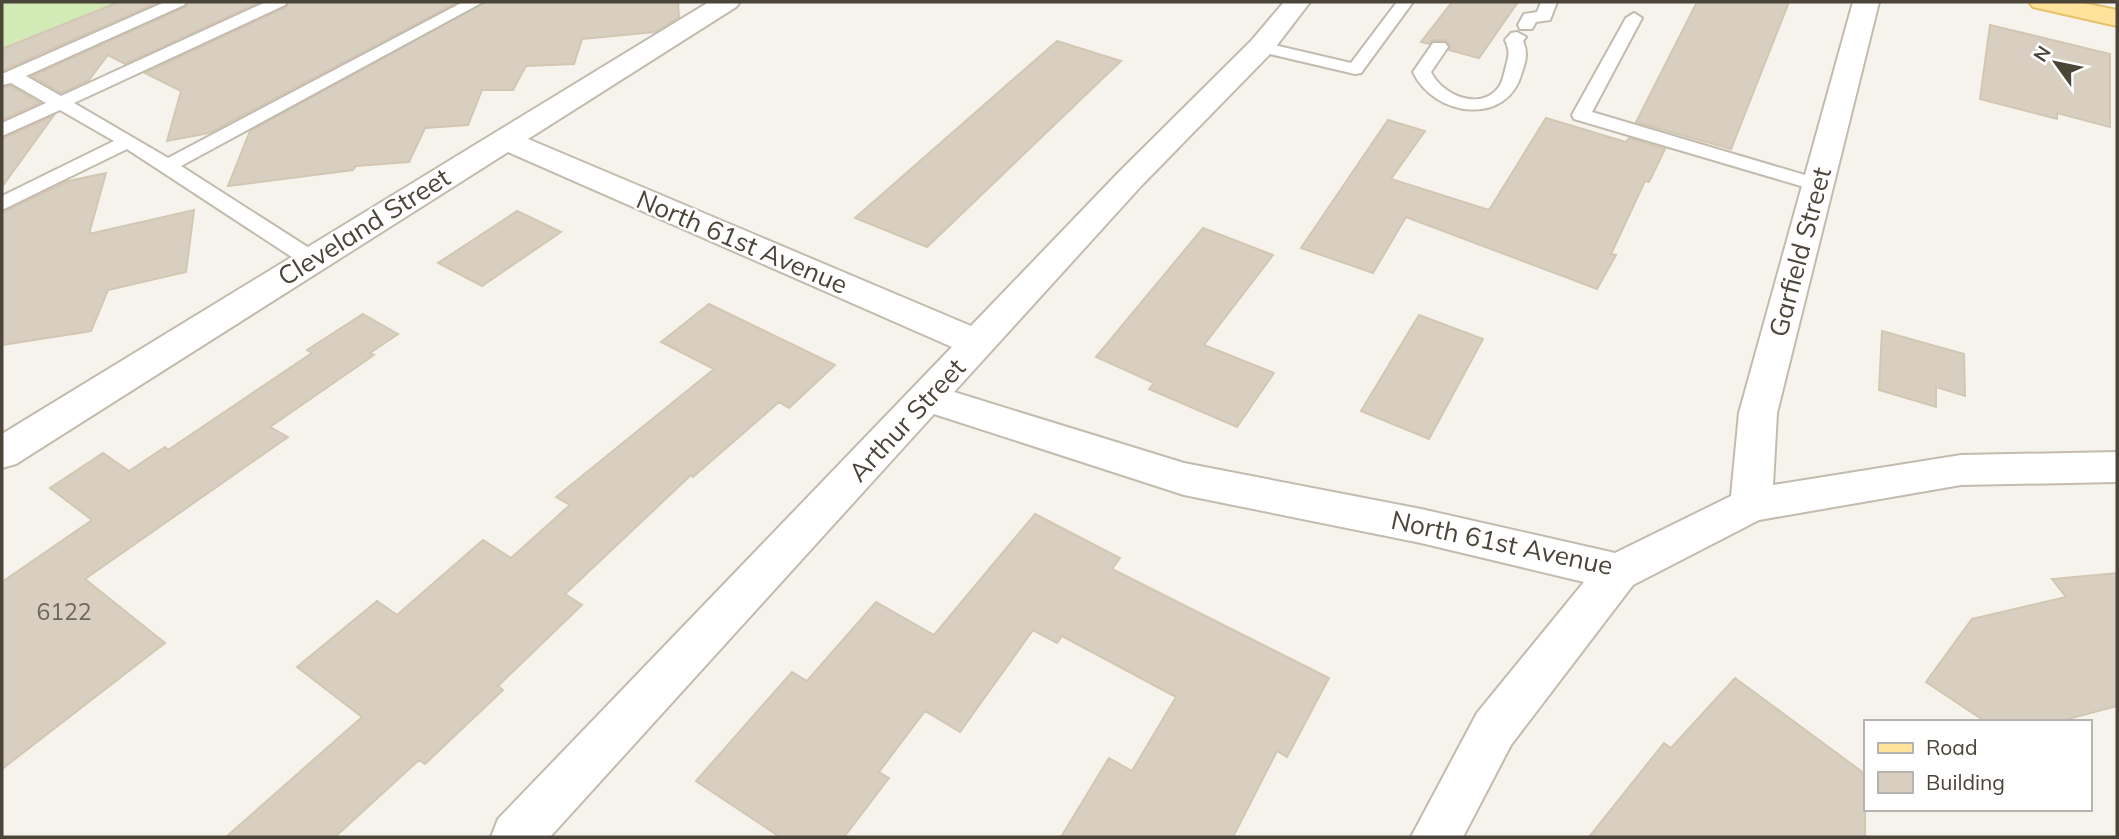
<svg xmlns="http://www.w3.org/2000/svg" width="2119" height="839" viewBox="0 0 2119 839" font-family="Mulish,sans-serif">
<style>
.green{fill:#d2eab5}
.building{fill:#d8cfc1;stroke:#d3c7b4;stroke-width:2}
.lines{fill:none;stroke-linecap:round;stroke-linejoin:round}
.lane-casing{stroke:#c2bbae;stroke-width:4}
.street-casing{stroke:#c2bbae;stroke-width:4}
.primary-casing{stroke:#e6c16a;stroke-width:4}
.lane{fill:#fff;fill-rule:evenodd}
.street{fill:#fff;fill-rule:evenodd}
.primary{fill:#ffe39c;fill-rule:evenodd}
.labels{text-anchor:middle;stroke-width:5;stroke-linejoin:round;paint-order:stroke}
.number-label{font-size:23px;fill:#6e675b}
.street-label{font-size:26px;fill:#4b4439;stroke:#fff}
</style>
<rect width="100%" height="100%" fill="#f6f3ec"/>
<path class="green" d="M2,2h148l-148,64z"/>
<path class="building" d="M119,2h40l-157,69v-22z
M189,2h71l-135,62 -17,-9 -19,25 -28,13 -29,-17 153,-69z
M290,2h168l-249,131 -42,8 14,-50 -36,-18 141,-66z
M485,2h193l1,15 -24,15 -73,7 -8,25 -48,2 -13,24h-31l-14,35 -43,3 -16,34 -53,4 -3,4 -125,16 22,-55z
M1452,2h66l-39,56 -30,-8 1,-5 -5,-5h-12l-4,4 -8,-2z
M1697,2h92l-58,147 -95,-27z
M1990,25l120,29v73l-53,-14v6l-77,-20z
M1057,41l64,20 -194,186 -72,-29z
M11,86l29,17 -38,17v-33z
M54,115l-52,72v-48z
M1546,118l80,24 3,-4 36,11 -16,33 -4,-1 -34,73 5,1 -19,34 -191,-72 -33,56 -72,-25 87,-128 37,11 -34,48 98,31z
M106,173l-17,61 105,-24 -8,62 -78,18 -17,41 -89,14v-132l66,-32z
M517,211l44,21 -79,54 -44,-23z
M1203,228l70,27 -69,90 70,28 -37,54 -88,-38 5,-6 -58,-26z
M709,304l126,61 -46,43 -10,-6 -86,75 -2,-2 -126,119 17,11 -84,81 5,4 -78,74 -6,-4 -84,77h-109l136,-120 -65,-50 80,-66 20,14 86,-75 28,18 59,-53 -14,-8 158,-128 -53,-27z
M363,314l35,20 -28,19 4,2 -104,72 18,10 -203,142 80,64 -163,126v-187l90,-62 -42,-32 53,-35 26,18 36,-24 3,3 144,-97 -5,-3z
M1419,315l64,24 -54,100 -68,-28z
M1882,331l82,23 1,42 -29,-9v20l-57,-17z
M1035,514l85,44 -8,11 217,109 -42,79 -10,-6 -44,86h-172l48,-79 23,13 44,-74 -114,-61 -5,7 -24,-13 -73,102 -35,-21 -46,61 10,6 -45,59h-64l-84,-56 96,-109 15,9 69,-79 58,33z
M2117,573v133l-60,16h-71l-60,-40 46,-63 94,-22 -14,-18z
M1735,678l130,96v63h-276l75,-94 7,5z"/>
<g class="lines">
<defs>
<path id="lane" d="M165,2h21l-2,3 -158,71 35,20 205,-94h21l-2,3 -211,98 94,55 295,-156h20l-302,164 139,89 3,5 -3,5h-16l-177,-116 -125,61v-14l112,-55 -54,-31 -58,26v-13l44,-20 -35,-20 -9,2v-11z
M1397,2h16l-52,71 -6,1 -94,-22 -9,-5 9,-5 90,21z
M1541,2h16l-7,18 -14,2 -4,7h-12l-2,-4 6,-11 13,-2z
M1634,13l8,5 -50,94 233,69 3,4 -3,4h-14l-237,-70 -2,-4 54,-97z
M1517,32l9,5 -3,4c5,12 3,19 -1,31 -14,55 -88,45 -109,0l20,-29h12l3,4 -17,25c11,23 49,40 68,15 4,-6 5,-14 7,-21 3,-11 4,-15 -1,-26l6,-7z"/>
<path id="street" d="M709,2h31l-4,5 -208,132 443,187 149,-155 131,-130 33,-39h26l-39,51 -129,132 -188,207 230,71 237,46 194,44 116,-57 8,-83 114,-411h26l-102,411 -4,72 188,-30 156,-3v30l-156,3 -202,35 -126,65 -122,160 -48,92h-52l66,-124 107,-131 -163,-39 -237,-48 -250,-81 -384,423h-59l7,-18 454,-472 -444,-195 -492,312 -14,4v-34z"/>
<path id="primary" d="M2029,2h49l39,8v16l-84,-19z"/>
</defs>
<use href="#lane" class="lane-casing"/>
<use href="#street" class="street-casing"/>
<use href="#primary" class="primary-casing"/>
<use href="#lane" class="lane"/>
<use href="#street" class="street"/>
<use href="#primary" class="primary"/>
</g>
<g class="labels">
<g class="number-label">
<text x="64" y="620">6122</text>
</g>
<g class="street-label">
<text transform="translate(364 227) rotate(-32)" y="9">Cleveland Street</text>
<text transform="translate(742 242) rotate(23)" y="9">North 61st Avenue</text>
<text transform="translate(1800 252) rotate(-75)" y="9">Garfield Street</text>
<text transform="translate(907 420) rotate(-47)" y="9">Arthur Street</text>
<text transform="translate(1502 543) rotate(12)" y="9">North 61st Avenue</text>
</g>
</g>
<rect width="2119" height="839" fill="none" stroke="#4b4439" stroke-width="7"/>
<rect x="1864" y="720" width="228" height="91" fill="#ffffff" stroke="#b7b4b0" stroke-width="2"/>
<rect x="1878" y="743" width="35" height="10" fill="#ffe39c" stroke="#b7b4b0" stroke-width="2"/>
<text x="1926" y="755" font-size="21" fill="#4b4439">Road</text>
<rect x="1878" y="772" width="35" height="21" fill="#d8cfc1" stroke="#b7b4b0" stroke-width="2"/>
<text x="1926" y="790" font-size="21" fill="#4b4439">Building</text>
<g transform="translate(2056 63) rotate(303)" stroke="#ffffff" stroke-width="5" paint-order="stroke">
<path d="M0-5L12 26L0 18L-12 26Z" fill="#4b4439"/>
<text y="-10" font-size="19" font-weight="bold" text-anchor="middle" fill="#4b4439">N</text>
</g>
</svg>
